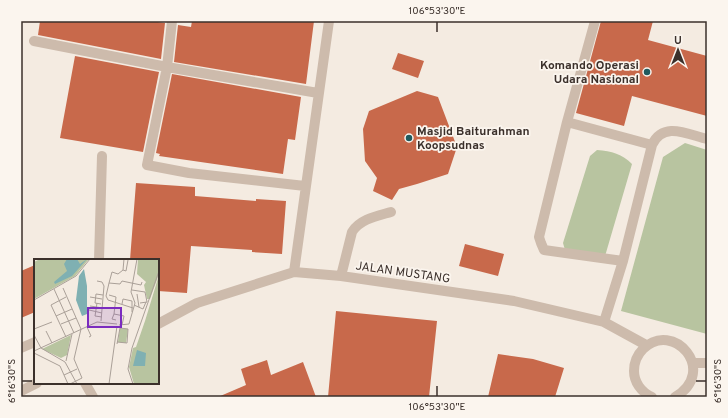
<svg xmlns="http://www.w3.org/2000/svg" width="728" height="418" viewBox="0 0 728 418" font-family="Overpass,sans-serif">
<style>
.green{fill:#b8c4a0}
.building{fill:#c8694b}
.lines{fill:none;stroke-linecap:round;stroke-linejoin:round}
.minor{stroke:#cdbbac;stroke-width:10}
.ticks{fill:none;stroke:#3b302b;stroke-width:1.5}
.poi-dot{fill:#1f5a5e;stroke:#fbf5ee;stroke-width:1.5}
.labels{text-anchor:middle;stroke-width:3.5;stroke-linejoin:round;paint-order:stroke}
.poi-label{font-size:12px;font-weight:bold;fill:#3b302b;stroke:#fbf5ee;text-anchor:end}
.street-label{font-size:12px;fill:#3b302b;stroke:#fbf5ee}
.inset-road{fill:none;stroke:#aaa098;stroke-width:1}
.view{fill:#7b2cbf;fill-opacity:0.15;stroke:#7b2cbf;stroke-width:2}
.inset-edge{fill:none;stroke:#3b302b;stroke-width:2}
.neatline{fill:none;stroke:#3b302b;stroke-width:1.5}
.ticks-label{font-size:10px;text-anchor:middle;fill:#3b302b}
</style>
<rect width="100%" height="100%" fill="#f4ebe1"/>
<path class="green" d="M685,143l22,7v184l-86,-23 42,-154z
M597,150c15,1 25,4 35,14l-29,99 -38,-13 -2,-7 27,-87z"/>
<path class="building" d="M40,21h110l15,2 -4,36 -123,-24z
M192,21h122l-8,63 -132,-22 4,-37 13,2z
M601,21h52l-5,19 59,16v60l-75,-20 -8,30 -48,-13z
M398,53l26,8 -6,17 -26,-9z
M75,56l84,16 -16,80 -83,-14z
M172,74l129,23 -6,43 -7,-1 -5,35 -124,-18 1,-2 -4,-1z
M417,91l21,6 19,50 -9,27 -31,10 -18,5 -7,11 -19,-9 4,-13 -12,-17 -2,-32 6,-18z
M136,183l59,4v9l61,5v-2l30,2 -4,53 -30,-2v-2l-61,-4 -4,47 -29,-2v-31h-28z
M465,244l39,10 -6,22 -39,-10z
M35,265v47l-14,6v-47z
M336,311l101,10 -8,76h-101z
M498,354l35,5 31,9 -9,29h-67z
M267,360l4,15 32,-13 13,35h-98l28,-12 -5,-16z"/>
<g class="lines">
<path class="minor" d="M172,21l-5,46 -20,98 42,8 116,13
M34,41l133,26 151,26
M567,122l28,-101
M99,260l3,-104
M623,261l-79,-11 -3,-7 -2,-6 28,-115 85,23c11,-24 35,-11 55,-6
M294,272l35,-251
M341,276l11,-44c8,-13 25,-16 39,-20
M604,322l19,-61 29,-116
M158,324l39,-21 97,-31 47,4 173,25 90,21 42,23
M21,348l14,-6
M693,363h14
M85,383l8,14
M21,391l16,-8
M652,397c-11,-5 -18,-15 -18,-26 0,-9 3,-16 9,-22 30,-30 76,22 32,48"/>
</g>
<path class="ticks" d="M437,22v10M22,381h10M696,381h10M437,386v10"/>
<g class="poi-dot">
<circle cx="647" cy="72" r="4"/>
<circle cx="409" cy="138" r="4"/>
</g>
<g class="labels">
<g class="poi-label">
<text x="639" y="69">Komando Operasi<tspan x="639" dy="14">Udara Nasional</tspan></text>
<text x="417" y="135" text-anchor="start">Masjid Baiturahman<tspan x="417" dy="14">Koopsudnas</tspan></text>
</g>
<g class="street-label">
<text transform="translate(403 272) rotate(8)" y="4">JALAN MUSTANG</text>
</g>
</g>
<g transform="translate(34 259)">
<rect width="125" height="125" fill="#f4ebe1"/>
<path d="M6,0h49l-14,17 -41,23v-37zM104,0h21v15l-9,25h-3l-3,-14 2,-3 -9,-8zM125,16v76l-22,-3 22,3v33h-25l-5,-17 4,-19 3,-1 9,-26zM86,69l8,1 -2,14 -8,-1zM37,76l-4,20 -6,3 -19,-9z" fill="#b8c4a0"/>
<path d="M33,0h10l3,5 7,-5 -15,17 -17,8 -1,-2 13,-11 -3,-7zM50,10l3,17v28l-5,2 -6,-16 3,-24zM103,91l9,3 -1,13h-12z" fill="#7fb0b2"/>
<path class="inset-road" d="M89,11l3,1 2,-11M63,22l5,1 2,4 -3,35M75,24l3,-11 6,2 5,-4 1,-11M29,29l18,41M20,30l20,44M98,31l13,2 2,10 -7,1M103,35l2,13M75,36l7,2 -2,17M56,38l12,2M0,41l42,-24 14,-17M63,44l-2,13 7,1M67,45l-6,-1 1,-9 7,1M88,45l1,-5 9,2v11M100,46l9,4 3,-7M56,47l13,2M99,49l-25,-8 -2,-4 3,-13 11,1 2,-3 19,4 1,-3M55,51l13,3M22,57l16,-7M82,61l-4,-1 2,-5 10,2 -2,9M27,65l15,-6M85,66l10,-1 6,-21 -4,-11 6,-33M53,68l4,9 -2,1M0,70l18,-7M12,72l6,12M0,76l7,13M32,78l-15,-32 15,-8M83,85l3,-16 8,1 -1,14 -10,-1M7,89l24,14 12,22M0,92l63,-29 20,2M0,94l26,13 8,18M32,102l6,-27M30,116l13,-6M36,125l12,-6 -8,-19 7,-30M75,125l8,-58M99,125l-5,-15 4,-21 27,-77"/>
<path class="view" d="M54,49h33v19h-33z"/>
<rect width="125" height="125" class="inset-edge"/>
</g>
<rect width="728" height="418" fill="none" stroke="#fbf5ee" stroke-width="44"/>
<g transform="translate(678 50)" stroke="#fbf5ee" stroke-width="3" paint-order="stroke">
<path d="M0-3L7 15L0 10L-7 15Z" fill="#3b302b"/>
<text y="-6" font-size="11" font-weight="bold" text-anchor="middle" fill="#3b302b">U</text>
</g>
<rect x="22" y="22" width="684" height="374" class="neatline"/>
<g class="ticks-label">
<text x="437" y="14">106°53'30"E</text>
<text transform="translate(11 381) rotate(-90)" y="4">6°16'30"S</text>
<text transform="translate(717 381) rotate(-90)" y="4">6°16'30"S</text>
<text x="437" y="410">106°53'30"E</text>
</g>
</svg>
